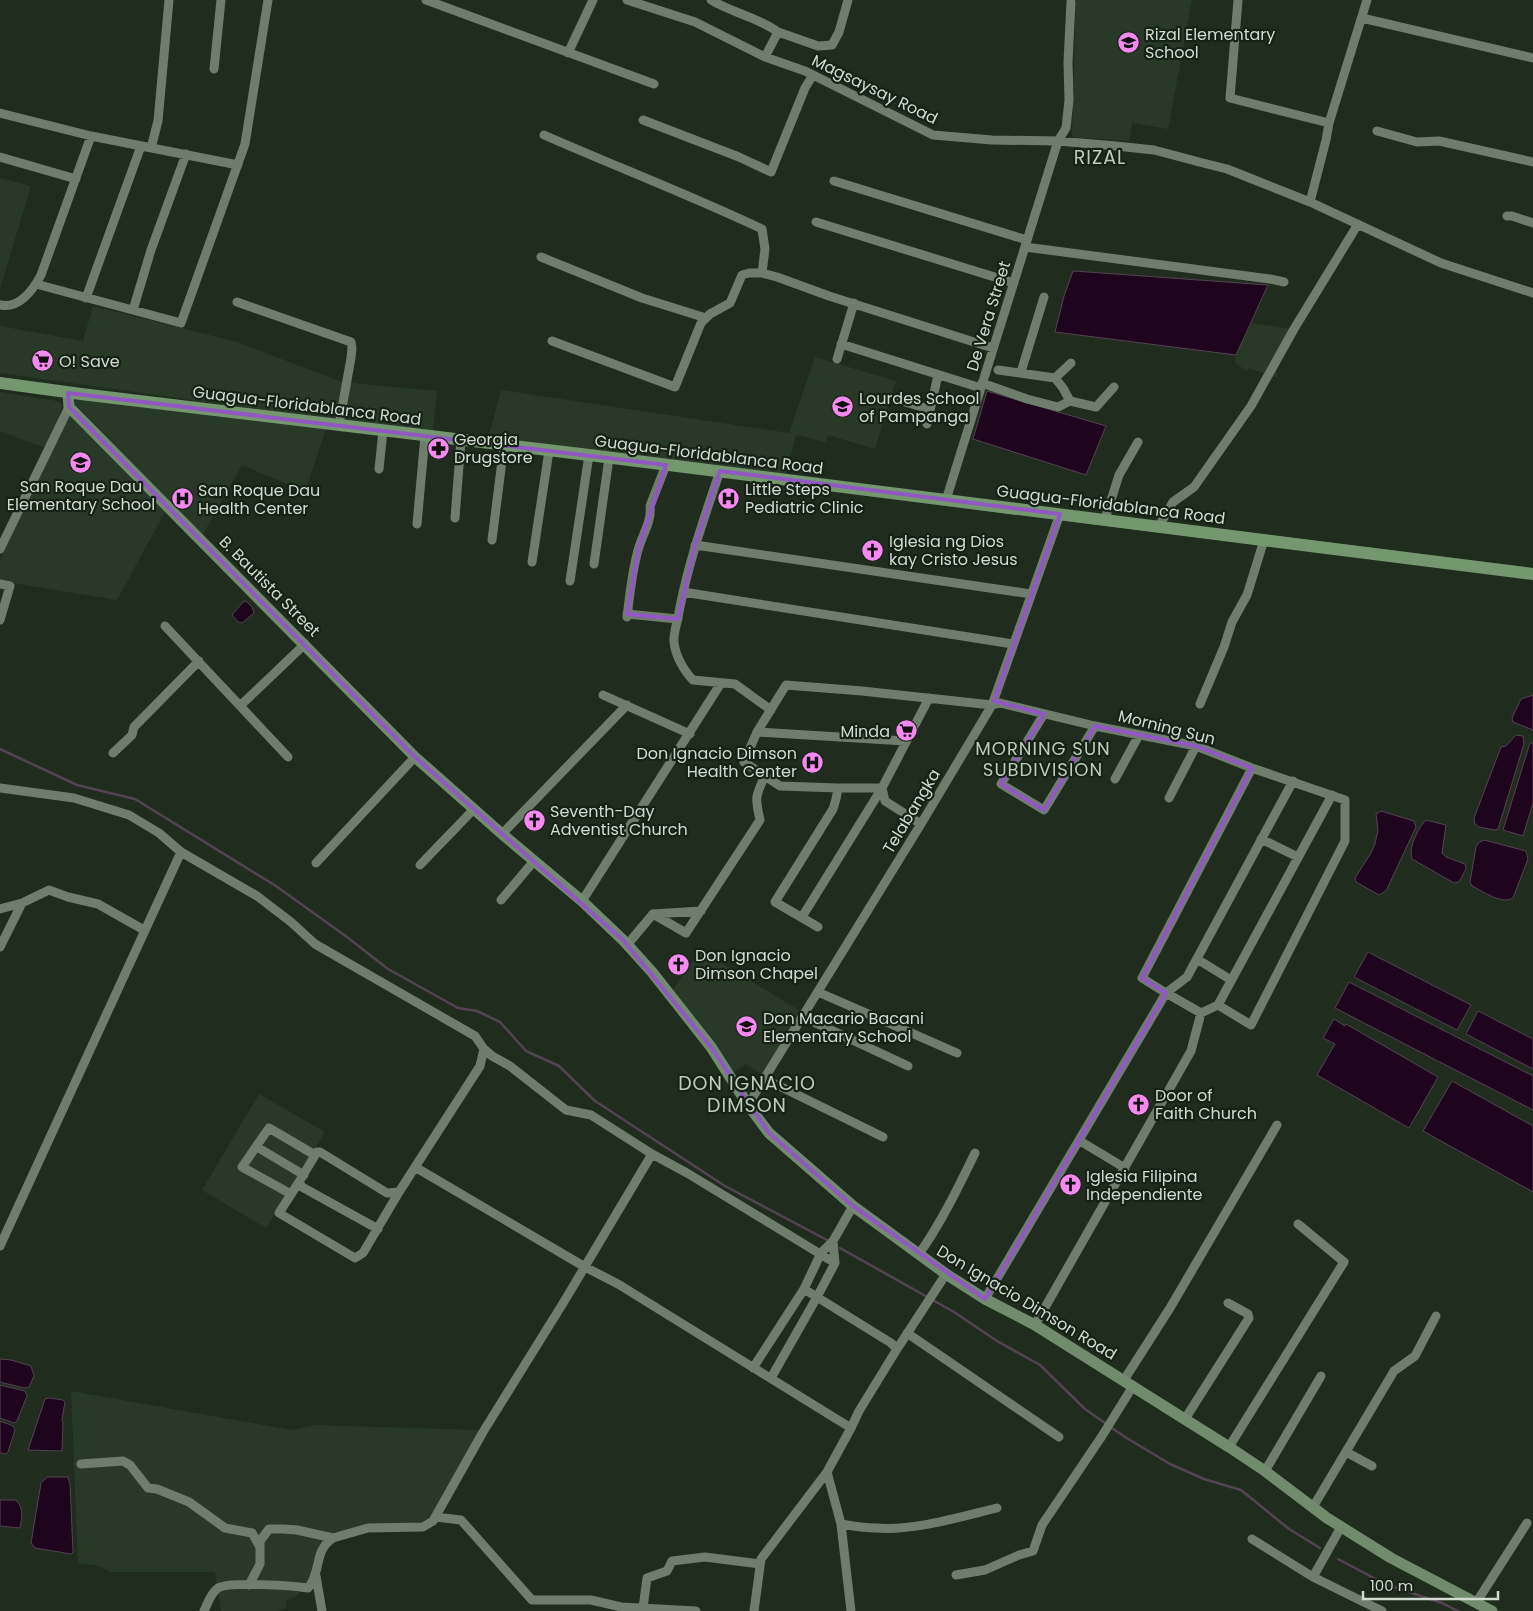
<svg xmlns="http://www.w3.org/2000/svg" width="1533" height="1611" viewBox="0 0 1533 1611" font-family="Poppins,sans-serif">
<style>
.built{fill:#293927}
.water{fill:#1e041d;stroke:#544453}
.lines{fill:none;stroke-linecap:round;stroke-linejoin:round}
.stream{stroke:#544453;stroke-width:2.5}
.street{stroke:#6f7d6d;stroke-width:9}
.secondary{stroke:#728a6e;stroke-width:11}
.primary{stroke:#74976f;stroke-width:12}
.marked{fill:none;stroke:#9158c4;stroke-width:4;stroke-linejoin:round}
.labels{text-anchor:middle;stroke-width:4.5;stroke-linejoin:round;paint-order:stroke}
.poi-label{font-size:16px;fill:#d2dad1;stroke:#162215;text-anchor:start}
.street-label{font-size:16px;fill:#d2dad1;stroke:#162215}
.neighbourhood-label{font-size:18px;letter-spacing:1px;fill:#bccbba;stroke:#162215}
.quarter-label{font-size:19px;letter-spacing:1px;fill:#bccbba;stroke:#162215}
</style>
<rect width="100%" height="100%" fill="#202c1e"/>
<path class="built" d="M1076,0h116l-24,129 -36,-6 -3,18 -57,-4z
M0,178l31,8 -31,103z
M93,306l144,36 105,40 95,9 -4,40 -128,-15 -305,-43v-47l83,15z
M1250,323l43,6 -19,36 4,13 -29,-10 -2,3 -12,-8 1,-8z
M815,357l81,24 -21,68 -47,-14 -2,7 -30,-7 -10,39 -298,-35 13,-49 288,43z
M0,392l57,9 5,4 -5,18 -12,25 -45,-17z
M80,399l246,30 -21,63 -63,-27 -40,71 -129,-131 2,-3z
M68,412l97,100 -48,88 -117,-19v-21z
M701,950l101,62 -40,63 -16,-11 -13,8 -61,-81z
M259,1094l66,38 -59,96 -64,-38z
M71,1391l221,39 24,-5 159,5 6,1 -52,91 -97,13 -26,51 -11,11 -9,4v7l-8,3h-57l-6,-39h-105l-10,-6 -22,-3z"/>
<path class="water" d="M1073,271h1l194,14 -32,70 -181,-23 9,-36z
M987,391l119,35 -20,49 -113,-36z
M246,601l6,6 2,6 -12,10 -4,-1 -6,-7 11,-13z
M1533,695v35l-20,-8 -1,-4 9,-19z
M1516,735l7,1 1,8 -26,85 -3,1 -16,-3 -4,-3 -1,-6 27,-71 5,-1z
M1530,743h3v60l-10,33 -20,-6z
M1381,811l33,10 2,6 -30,64 -7,4 -23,-13 -1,-4 16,-25 4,-9 3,-14 -2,-16z
M1426,820l20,5 -4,28 4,4 19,7 1,5 -7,13 -5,1 -42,-24c-4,-11 6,-31 14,-39z
M1484,840l42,11 2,8 -15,39c-12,7 -30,-7 -41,-12l-2,-4 6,-35 3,-5z
M1368,952l103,53 -14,25 -103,-53z
M1349,982l184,94v34l-198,-102z
M1478,1011l55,28v30l-67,-35z
M1334,1019l11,7 1,-2 92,53 -29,51 -92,-53 18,-31 -12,-6z
M1452,1081l81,45v66l-110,-61z
M0,1359l11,1 20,6 3,10 -5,11 -5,1 -24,-6z
M0,1385l25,6 2,5 -10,25 -3,2 -14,-5z
M50,1398l13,2 2,2 -3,18 1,3 -1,28 -34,-1 17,-51z
M0,1421l13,5 2,4 -7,22 -2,2 -6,-1z
M47,1477h21l2,7 3,68 -2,2 -36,-6 -4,-5 10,-60z
M0,1500h16c8,9 6,16 4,28l-20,-2z"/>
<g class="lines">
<path class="stream" d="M0,749l77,36 58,14 141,87 71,51 41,32 70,39 19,3 23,11 26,29 33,15 36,35 130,85 104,55
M840,1248l114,64 43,29 43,24 45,44 40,28 45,27 34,15 37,11 48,39 31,19
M1338,1559l47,25 57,19 16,8"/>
<path class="street" d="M426,0l228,84
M627,0l68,22 70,35 40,14 128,64 59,5 66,1 58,5 38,4 49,13 24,6 83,33 131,61 92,30
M711,0c21,13 47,17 67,32l-13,25
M1238,0l-8,98 99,25
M1362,18l171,40
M778,32l40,14 14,-1 7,-13 9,-32
M568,53l25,-53
M214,69l7,-69
M0,113l91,23 147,29
M643,120l96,37 32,15 34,-84 8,-13
M1377,131l40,11 22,-1 94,21
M544,135c73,32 146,60 218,94l3,20 -3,24
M151,148l7,-27 11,-121
M0,157l76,22
M834,181l193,59
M1310,202l16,-62 3,-17 38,-123
M1507,216h5l21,7
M816,222l198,61
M1025,247l245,32 14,3
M541,257l101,41 64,20
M36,284l145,39 64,-179 23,-144
M86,298l55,-152
M237,302l114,40 1,6 -1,10 -12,67
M0,305c19,4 33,-15 41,-30l50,-139
M133,310l18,-60 35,-96
M552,341l123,46 26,-64 9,-9 20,-11 12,-28 7,-2h13l15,4 52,19 164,52
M841,344l140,44
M837,359l17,-56
M998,370l57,8 16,-15
M1021,372l23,-75
M1055,378l8,10 7,13 26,6 18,-20
M982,383l45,16 31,8 12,-6
M895,399l34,10
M927,424l11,-49
M379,469l4,-38
M720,471c-16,47 -32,93 -41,141 -1,9 -6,21 -5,30 1,13 10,29 19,38l42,4 36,26
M946,500l112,-359 8,-13 3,-28 -1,-38 3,-60
M455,518l6,-78
M1105,519l14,-44 19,-33
M417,524l8,-88
M1159,526l14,-24 21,-15 57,-81 43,-77 64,-105
M492,540l12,-95
M695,545l336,49
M0,549l69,-142
M532,562l17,-111
M594,564l15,-106
M570,581l19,-126
M0,584l10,2 -10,34
M683,592l330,52
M627,614l51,5
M627,617c3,-23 5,-48 12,-70 4,-14 13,-26 11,-41l16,-41
M165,626l123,131
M603,695l87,39
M1200,704l24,-57 8,-25 15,-27 17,-55
M241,705l64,-61
M1044,714l-43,70 43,26 51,-84
M757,732l148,9
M113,753l19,-18 2,-8 65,-66
M1252,768l-110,210 24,15 35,20 17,-8 114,-210
M1115,779l24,-44
M0,788l74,10 55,17 30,18 22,19 76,44 34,26 24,22 160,92 9,13 8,7 18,10 56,44 25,5 61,39 35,19 148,90
M1169,798l27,-52
M921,824l-36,-23 -3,-13h-44l-58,-2 -36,-24 13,-30 29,-47 76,6 130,14 8,-2 95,23 101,20 56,22 93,32v41l-94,184 -33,-20
M502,834l125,-129
M1261,839l37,18
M316,863l99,-106
M420,865l53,-55
M501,900l33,-39
M582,901l139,-218
M0,909l22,-6 27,-13 19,7 30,7 46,26
M653,914l48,-3
M802,917l80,-129 47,-90
M818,927l-43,-25 58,-93 3,-10 2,-11
M627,945l26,-31 33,19 74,-113c-5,-22 -5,-24 5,-44
M0,947l22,-44
M1197,959l34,21
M818,992l139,61
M803,1017l105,49
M765,1079l118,58
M748,1105l173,-281 71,-119 68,-191
M1080,1141l45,27
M257,1147l47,28
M415,1167l170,100 33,17 233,144
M299,1182l-20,31 76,45 8,-5 36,-61
M291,1194l-49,-27 27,-39 46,27
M378,1229l-76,-42 -3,-5 18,-30h3l67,41 12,-1 81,-126 4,-17
M0,1246l181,-394
M919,1254c22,-31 39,-66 56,-101
M804,1289l87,54 6,6
M985,1299l181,-306 21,-16 106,-196
M1035,1325l156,-274 10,-38
M907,1333l152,104
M753,1368l51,-79 17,-36 12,-12 20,-35
M771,1378l46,-81 18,-34 -2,-22
M1124,1380l46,-72 107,-183
M1185,1419l64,-101 -1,-4 -20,-11
M1229,1447l115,-185 -46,-38
M1346,1452l26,14
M81,1464l42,-3 7,4 18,23 9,1 32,13 36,26 27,5 8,14
M1265,1471l56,-95
M827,1472l14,52 10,87
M1313,1507l81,-136 21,-15 21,-40
M435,1517l26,3 71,80h59l30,7 75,4
M841,1524c11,2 23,4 35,4 38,3 84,-11 121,-20
M1252,1539l61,38 69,34
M956,1575l29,-5 34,-15 14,-4 9,-26 60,-89 31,-50
M316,1576l6,35
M1313,1577l28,-50
M249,1585l11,-21v-23l9,-12h14l14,1 36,8 35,-10 55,-1 10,-6 50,-89 82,-132 87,-146
M1476,1603l51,-80
M643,1608l4,-30 20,-7 5,-10 33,-4 55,7
M204,1611c4,-8 6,-17 14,-23 11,-7 76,-2 90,0 14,-16 5,-37 25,-50
M754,1611l7,-52 66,-87 24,-44 8,-17 38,-62 49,-75"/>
<path class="secondary" d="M68,393l1,14 346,350 87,77 80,67 42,40 28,31 59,75 37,58 21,28 84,73 93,68 39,25 50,26 194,122 36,24 62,47 64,40 101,53"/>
<path class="primary" d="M0,383l81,11 508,61 944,119"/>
</g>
<path class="marked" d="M68,393l598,72 -27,82 -12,67 51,5 17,-74 25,-74 340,43 -66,187 50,13 -43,70 43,26 51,-84 101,20 56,22 -110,210 24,15 -181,306 -132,-93 -84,-73 -58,-86 -87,-106 -209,-184 -346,-350z"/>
<defs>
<symbol id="school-disc" viewBox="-11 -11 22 22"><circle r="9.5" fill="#f589ef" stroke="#162215"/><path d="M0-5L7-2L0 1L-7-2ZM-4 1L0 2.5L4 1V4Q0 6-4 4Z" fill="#111"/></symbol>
<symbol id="supermarket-disc" viewBox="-11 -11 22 22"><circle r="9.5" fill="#f589ef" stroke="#162215"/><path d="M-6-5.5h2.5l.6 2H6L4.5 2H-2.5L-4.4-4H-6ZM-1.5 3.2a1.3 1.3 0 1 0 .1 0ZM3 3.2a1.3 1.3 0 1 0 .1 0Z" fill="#111"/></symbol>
<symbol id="pharmacy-disc" viewBox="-11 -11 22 22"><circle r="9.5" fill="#f589ef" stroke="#162215"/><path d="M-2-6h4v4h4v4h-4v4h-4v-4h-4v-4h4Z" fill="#111"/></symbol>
<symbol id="hospital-disc" viewBox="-11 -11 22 22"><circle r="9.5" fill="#f589ef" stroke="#162215"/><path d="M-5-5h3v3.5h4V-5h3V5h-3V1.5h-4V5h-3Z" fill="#111"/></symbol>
<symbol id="church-disc" viewBox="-11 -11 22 22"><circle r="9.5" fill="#f589ef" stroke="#162215"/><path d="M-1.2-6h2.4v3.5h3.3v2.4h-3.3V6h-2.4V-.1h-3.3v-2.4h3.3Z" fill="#111"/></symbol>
</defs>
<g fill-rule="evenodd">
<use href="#school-disc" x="1116" y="30" width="25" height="25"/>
<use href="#supermarket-disc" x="30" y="348" width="25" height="25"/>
<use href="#school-disc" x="830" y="394" width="25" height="25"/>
<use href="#pharmacy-disc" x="426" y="436" width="25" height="25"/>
<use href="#school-disc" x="68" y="450" width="25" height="25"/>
<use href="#hospital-disc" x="716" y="486" width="25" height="25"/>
<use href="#hospital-disc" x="170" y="486" width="25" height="25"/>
<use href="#church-disc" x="860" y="538" width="25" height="25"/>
<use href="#supermarket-disc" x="894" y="718" width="25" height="25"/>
<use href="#hospital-disc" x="800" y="750" width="25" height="25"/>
<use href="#church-disc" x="522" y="808" width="25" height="25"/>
<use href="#church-disc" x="666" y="952" width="25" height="25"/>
<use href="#school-disc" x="734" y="1014" width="25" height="25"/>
<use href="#church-disc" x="1126" y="1092" width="25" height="25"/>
<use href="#church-disc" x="1058" y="1172" width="25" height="25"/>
</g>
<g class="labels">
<g class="poi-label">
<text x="1145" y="40">Rizal Elementary<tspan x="1145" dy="18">School</tspan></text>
<text x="59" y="367">O! Save</text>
<text x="859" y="404">Lourdes School<tspan x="859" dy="18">of Pampanga</tspan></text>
<text x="454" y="445">Georgia<tspan x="454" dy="18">Drugstore</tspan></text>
<text x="81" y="492" text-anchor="middle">San Roque Dau<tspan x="81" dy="18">Elementary School</tspan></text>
<text x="745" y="495">Little Steps<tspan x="745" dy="18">Pediatric Clinic</tspan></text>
<text x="198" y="496">San Roque Dau<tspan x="198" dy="18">Health Center</tspan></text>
<text x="889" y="547">Iglesia ng Dios<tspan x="889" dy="18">kay Cristo Jesus</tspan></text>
<text x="890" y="737" text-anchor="end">Minda</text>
<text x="797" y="759" text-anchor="end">Don Ignacio Dimson<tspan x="797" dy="18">Health Center</tspan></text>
<text x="550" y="817">Seventh-Day<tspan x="550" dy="18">Adventist Church</tspan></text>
<text x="695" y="961">Don Ignacio<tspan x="695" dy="18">Dimson Chapel</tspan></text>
<text x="763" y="1024">Don Macario Bacani<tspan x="763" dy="18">Elementary School</tspan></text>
<text x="1155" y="1101">Door of<tspan x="1155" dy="18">Faith Church</tspan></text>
<text x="1086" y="1182">Iglesia Filipina<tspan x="1086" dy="18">Independiente</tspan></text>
</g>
<g class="street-label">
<text transform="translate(875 89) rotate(26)" y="6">Magsaysay Road</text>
<text transform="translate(988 316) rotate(-73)" y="6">De Vera Street</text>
<text transform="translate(307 405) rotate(7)" y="6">Guagua-Floridablanca Road</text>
<text transform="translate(709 454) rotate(7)" y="6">Guagua-Floridablanca Road</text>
<text transform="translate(1111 504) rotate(7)" y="6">Guagua-Floridablanca Road</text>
<text transform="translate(270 586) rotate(45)" y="6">B. Bautista Street</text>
<text transform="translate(1167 727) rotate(14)" y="6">Morning Sun</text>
<text transform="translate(911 811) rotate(-59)" y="6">Telabangka</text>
<text transform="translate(1027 1302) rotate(31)" y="6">Don Ignacio Dimson Road</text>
</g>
<g class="neighbourhood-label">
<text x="1043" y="755">MORNING SUN<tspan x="1043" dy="21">SUBDIVISION</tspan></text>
</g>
<g class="quarter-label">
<text x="1100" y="164">RIZAL</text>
<text x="747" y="1090">DON IGNACIO<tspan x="747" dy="22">DIMSON</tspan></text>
</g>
</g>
<path d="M1363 1591v8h135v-8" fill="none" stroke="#d2dad1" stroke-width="2.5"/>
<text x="1370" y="1591" font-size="15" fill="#d2dad1" stroke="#162215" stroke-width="4" paint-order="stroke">100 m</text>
</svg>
